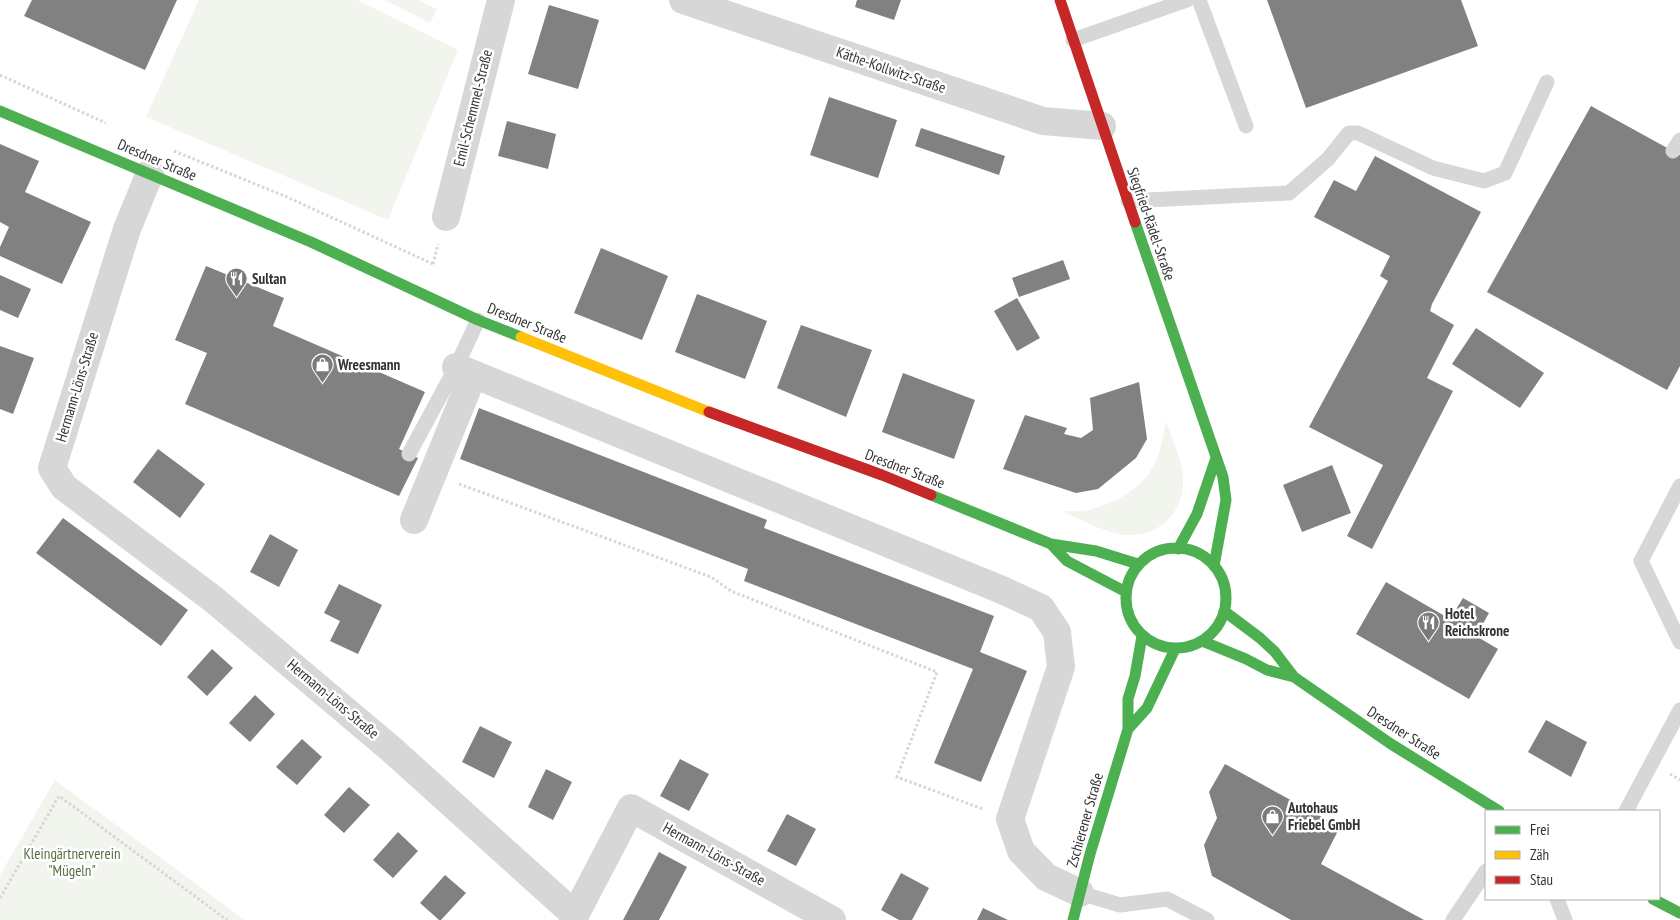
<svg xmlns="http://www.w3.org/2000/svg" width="1680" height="920" viewBox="0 0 1680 920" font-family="'PT Sans Narrow',sans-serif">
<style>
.green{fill:#f1f5ed}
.building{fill:#818181}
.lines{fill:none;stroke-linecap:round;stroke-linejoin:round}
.path{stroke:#d6d6d6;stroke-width:3;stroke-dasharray:2.5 2.5;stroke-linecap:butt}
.lane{stroke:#d7d7d7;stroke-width:15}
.street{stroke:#d7d7d7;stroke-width:28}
.fast{stroke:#4caf50;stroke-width:11}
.slow{stroke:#ffc107;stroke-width:11}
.jam{stroke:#c62828;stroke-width:11}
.labels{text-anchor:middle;stroke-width:5;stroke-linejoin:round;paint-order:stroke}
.street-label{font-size:15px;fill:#333;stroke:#fff}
.poi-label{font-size:15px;font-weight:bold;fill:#333;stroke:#fff;text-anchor:start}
.park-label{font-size:15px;fill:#56703f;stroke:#fff}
</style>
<rect width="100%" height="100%" fill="#fff"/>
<path class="green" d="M199,0h158l101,50 -70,170 -242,-103z
M385,0h33l19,9 -7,14z
M1166,421c5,16 13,32 16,48 7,36 -18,68 -55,66 -20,-1 -47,-16 -65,-24 8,0 18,1 27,-1 24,-6 49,-19 63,-41 8,-13 11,-32 14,-48z
M55,780l190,140h-245v-45z"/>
<path class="building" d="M32,0h145l-32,70 -121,-54z
M857,0h44l-7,20 -39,-13z
M1267,0h194l17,46 -172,62z
M549,5l50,15 -21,69 -50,-15z
M829,97l68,23 -19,58 -68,-23z
M1591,106l89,49v211l-13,24 -180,-98z
M507,121l49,13 -8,35 -50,-13z
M921,128l84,28 -6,19 -84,-29z
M0,144l39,17 -14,31 66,30 -29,62 -62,-28v-9l9,-20 -9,-5z
M1375,156l106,56 -49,92 -2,7 24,14 -27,53 26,13 -81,158 -25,-13 36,-71 -74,-38 79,-146 -8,-5 10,-20 -76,-39 20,-37 22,11z
M601,248l67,28 -26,64 -68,-27z
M1063,260l7,19 -51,18 -7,-19z
M206,266l78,32 -11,28 152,66 -26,57 19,9 -19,38 -214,-92 22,-51 -32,-13z
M0,275l31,14 -13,29 -18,-8z
M697,294l70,27 -22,58 -70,-27z
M1017,298l23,40 -23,13 -23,-40z
M801,325l71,25 -26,67 -69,-29z
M1476,328l68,45 -24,35 -68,-44z
M0,346l34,12 -21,56 -13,-5z
M903,373l72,27 -21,59 -72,-27z
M1139,382l8,57 -11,19 -38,31 -22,4 -73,-24 22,-54 42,13 -3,6 17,4 12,-8 -3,-32z
M479,408l288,112 -3,8 230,88 -14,36 47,19 -46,111 -47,-19 39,-94 -229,-88 4,-12 -288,-110z
M158,449l47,35 -25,34 -47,-36z
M1332,465l19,48 -49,19 -19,-47z
M63,518l125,92 -27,36 -125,-93z
M270,534l28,16 -19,37 -29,-15z
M1386,582l64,37 13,-21 26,15 -13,23 22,13 -29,50 -113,-65z
M339,584l43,21 -24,49 -28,-13 10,-20 -16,-8z
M212,649l21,19 -26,28 -20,-19z
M255,695l20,19 -25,28 -21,-19z
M1546,720l41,22 -16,35 -43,-25z
M480,726l32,16 -18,36 -32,-16z
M302,739l20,18 -25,28 -21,-18z
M680,759l29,15 -20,37 -29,-15z
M1225,764l115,63 -19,37 103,56h-133l-79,-44 -8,-31 13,-27 -8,-26z
M546,769l26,13 -19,38 -25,-13z
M349,787l21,18 -26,28 -20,-18z
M787,814l29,15 -20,37 -29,-15z
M398,832l20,19 -25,27 -20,-18z
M659,852l28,15 -28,53h-36z
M901,873l28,15 -17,32h-13l-18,-10z
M445,875l21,18 -25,27h-2l-19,-17z
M983,908l25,12h-31z"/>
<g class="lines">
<path class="path" d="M0,75l106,48
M174,151l113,46 146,67
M433,264l5,-20
M459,484l252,93 20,14 206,81 -40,105 86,32
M1670,774l10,6
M0,898l59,-102 168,124"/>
<path class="lane" d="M1199,0l47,126
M1073,40l114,-40
M1673,151l7,-11
M1128,201l161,-8 39,-34 21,-26h9l75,35 51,13 21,-8 42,-91
M409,454l47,-87 22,-47
M1680,486l-39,75 39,81
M1626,811l54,-101
M1080,893l40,12 47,-6 40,21
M1557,899l8,21
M1453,920l33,-49"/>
<path class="street" d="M683,0l360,121 59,5
M150,173l-23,56 -75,239 12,19 149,112 178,150 184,166 56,-107 201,112
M446,217l55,-217
M456,367l546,223 39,18 16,24 4,35 -51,152 11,32 25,26 34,16
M414,520l59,-145"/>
<path class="fast" d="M0,111l311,131 167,78 43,17
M1135,222l88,255 3,23 -12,66
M931,495l120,49 45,7 42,13
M1051,544l16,17 59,31
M1126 598a50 50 0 1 1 100 0a50 50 0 1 1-100 0Z
M1178,549l19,-35 19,-56
M1224,611l36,27 15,14 19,25 97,67 108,67
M1202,641l44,18 21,11 27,7
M1128,729l19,-21 28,-59
M1653,899l27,14
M1073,920l17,-66 38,-125v-30l7,-23 7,-40"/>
<path class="slow" d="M521,337l188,75"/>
<path class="jam" d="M1060,0l75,222
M709,412l173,63 49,20"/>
</g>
<defs>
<symbol id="restaurant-pin" viewBox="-11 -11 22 30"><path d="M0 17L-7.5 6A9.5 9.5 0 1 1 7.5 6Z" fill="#7a7a7a" stroke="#fff"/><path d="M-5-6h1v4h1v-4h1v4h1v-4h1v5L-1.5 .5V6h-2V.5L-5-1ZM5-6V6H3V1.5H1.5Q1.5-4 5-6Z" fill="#fff"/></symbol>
<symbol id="shop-pin" viewBox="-11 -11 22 30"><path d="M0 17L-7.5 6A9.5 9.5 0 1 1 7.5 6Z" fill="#7a7a7a" stroke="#fff"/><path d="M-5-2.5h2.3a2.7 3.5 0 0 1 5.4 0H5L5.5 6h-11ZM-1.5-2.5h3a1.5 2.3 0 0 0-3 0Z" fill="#fff"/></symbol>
</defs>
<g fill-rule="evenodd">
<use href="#restaurant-pin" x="224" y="266" width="25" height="34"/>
<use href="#shop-pin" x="310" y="352" width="25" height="34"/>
<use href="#restaurant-pin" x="1416" y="610" width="25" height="34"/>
<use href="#shop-pin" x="1260" y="804" width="25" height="34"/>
</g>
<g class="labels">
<g class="street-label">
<text transform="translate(891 70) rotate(19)" y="5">Käthe-Kollwitz-Straße</text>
<text transform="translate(473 108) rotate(-76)" y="5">Emil-Schemmel-Straße</text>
<text transform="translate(157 160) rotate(23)" y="5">Dresdner Straße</text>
<text transform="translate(1151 224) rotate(71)" y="5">Siegfried-Rädel-Straße</text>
<text transform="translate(527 323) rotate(22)" y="5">Dresdner Straße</text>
<text transform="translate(77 387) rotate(-73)" y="5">Hermann-Löns-Straße</text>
<text transform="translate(905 469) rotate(21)" y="5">Dresdner Straße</text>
<text transform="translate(333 699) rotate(40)" y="5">Hermann-Löns-Straße</text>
<text transform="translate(1404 733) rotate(33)" y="5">Dresdner Straße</text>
<text transform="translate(1085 820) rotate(-74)" y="5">Zschierener Straße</text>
<text transform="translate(714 854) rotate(29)" y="5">Hermann-Löns-Straße</text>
</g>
<g class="poi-label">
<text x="252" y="284">Sultan</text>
<text x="338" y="370">Wreesmann</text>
<text x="1445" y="619">Hotel<tspan x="1445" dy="17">Reichskrone</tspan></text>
<text x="1288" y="813">Autohaus<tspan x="1288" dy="17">Friebel GmbH</tspan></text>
</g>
<g class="park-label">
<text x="72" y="859">Kleingärtnerverein<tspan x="72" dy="17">"Mügeln"</tspan></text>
</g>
</g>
<rect x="1485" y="810" width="175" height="90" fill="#ffffff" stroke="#adadad"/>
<rect x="1495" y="826" width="25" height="8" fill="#4caf50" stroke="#adadad"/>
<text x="1530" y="835" font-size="15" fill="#333333">Frei</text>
<rect x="1495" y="851" width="25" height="8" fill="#ffc107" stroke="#adadad"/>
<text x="1530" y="860" font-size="15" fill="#333333">Zäh</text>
<rect x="1495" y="876" width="25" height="8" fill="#c62828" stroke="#adadad"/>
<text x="1530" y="885" font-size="15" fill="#333333">Stau</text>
</svg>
